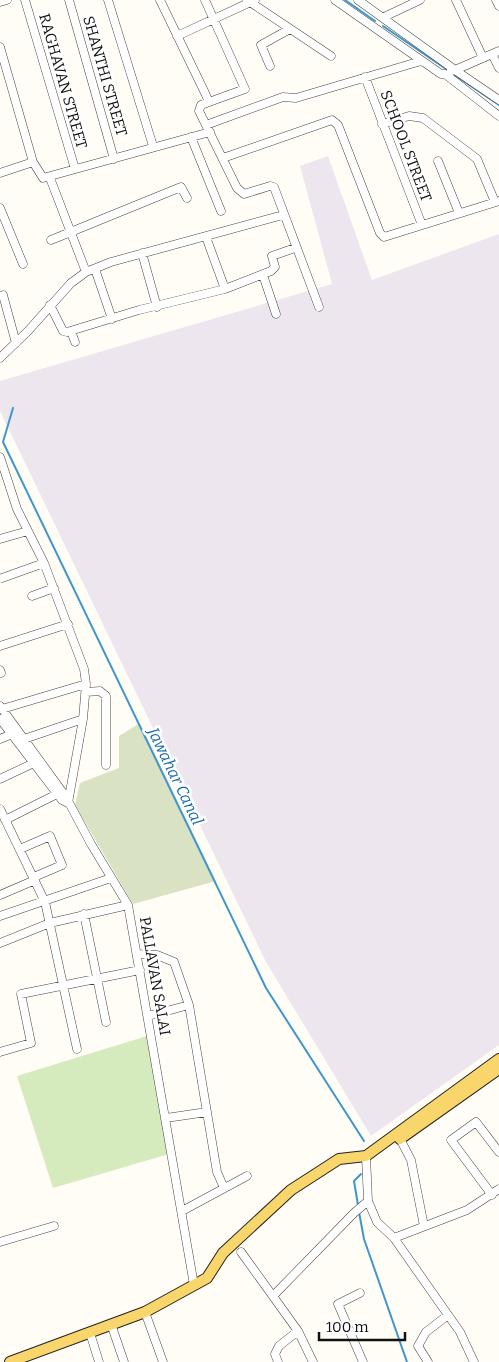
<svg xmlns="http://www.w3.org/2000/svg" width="499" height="1362" viewBox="0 0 499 1362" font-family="Bitter,serif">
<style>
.industrial{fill:#eee6ef}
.green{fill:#d5ebbd}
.cemetery{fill:#d9e3c4}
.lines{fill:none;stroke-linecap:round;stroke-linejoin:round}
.stream{stroke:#3f96cf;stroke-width:2}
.minor-casing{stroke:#444;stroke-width:9}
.major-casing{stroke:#222;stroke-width:12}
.minor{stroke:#fff;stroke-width:8}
.major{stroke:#f9d66b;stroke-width:10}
.labels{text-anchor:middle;stroke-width:5;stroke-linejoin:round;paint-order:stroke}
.street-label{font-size:15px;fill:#111;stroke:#fff}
.water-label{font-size:16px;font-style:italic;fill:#1768a6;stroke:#fff}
</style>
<rect width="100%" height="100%" fill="#fffdf5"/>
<path class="industrial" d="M328,156l44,124 127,-46v811l-128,91 -105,-174 -266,-551v-30l332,-97 -32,-118z"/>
<path class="green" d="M147,1036l22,118 -116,34 -36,-112z"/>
<path class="cemetery" d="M140,723l76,158 -83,23 -58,-99 5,-22 39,-15v-32z"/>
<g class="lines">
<path class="stream" d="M345,0l30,21
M383,26l66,45
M453,74l46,31
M13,408l-10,34 263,546 98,153
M358,1205l-4,-24 7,-7
M359,1212l5,27 43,123"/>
<defs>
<path id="minor" d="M25,0l50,169
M69,0l45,159
M108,0l45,146
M160,0l45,93 4,9 -8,3 -2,6 38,77 7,6 26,-8 4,1 45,120
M205,0l40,89 -36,13
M247,0l84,56
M335,0l106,74h4l54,42
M358,0l97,70 44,-19
M456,0l27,58
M496,0l3,6
M0,2l7,-2
M384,17l36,-17
M177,36l78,-36
M0,47l33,115 10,16 167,-46
M492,54l7,14
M270,66l-9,-21 29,-16
M451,71l4,-1 44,30
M365,77l57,148
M382,124l27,-8 14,2 54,41 18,43
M206,125l77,-28 13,1 125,-37
M191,137l30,74
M223,158l109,-38 6,5 42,108 4,4 115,-36
M438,161l21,52
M0,173l33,-11
M50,178l36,94
M0,208l23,56
M206,237l19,52
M51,240l130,-53 6,11
M142,253l15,54
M95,269l17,50
M263,275l13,39
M3,295l13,48
M50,305l13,26 4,1 72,-22 86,-21 46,-18 4,-4 -3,-11 23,-8
M71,331l4,11
M0,358l28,-27 43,-48 15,-11 25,-10 172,-47
M0,457l17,52 27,54 40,106 2,15 -3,35 -15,84
M0,539l28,-8
M2,578l42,-15
M32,596l22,-8
M0,646l68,-22
M0,670l1,3
M86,692l14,-1 6,5v69
M0,706l66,91 25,47 37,61 66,380
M2,709l84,-25
M0,719l62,81 6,3
M0,739l12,-5
M24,739l59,-20
M0,779l34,-16
M0,809l45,93 32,147
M5,820l52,-26
M20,849l30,-13 12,29 -28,12
M0,895l35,-15
M84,914l22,108
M0,916l111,-38
M0,943l50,-20 78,-18
M138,954l19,1 17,7 15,43 28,167 7,16
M148,1016l41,-11
M0,1052l31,-9 -10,-49 119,-24
M166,1118l41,-6
M398,1135l13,25 13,66
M366,1156l2,45 9,21 17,16 66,94 14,30
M492,1195l-41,-55 25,-18 23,30
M182,1211l65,-35
M394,1238l73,-28 32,-21
M0,1242l54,-16
M241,1252l57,79 15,31
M360,1293l-22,11 25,58
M273,1296l81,-83 14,-12
M145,1312l18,50
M111,1324l13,38
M90,1333l9,29
M278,1362l-3,-8 4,-8 19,-15
M428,1362l-10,-16 8,-14 22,-17"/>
<path id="major" d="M400,1139l99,-70
M10,1362l135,-50 62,-34 16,-25 68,-63 48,-31 27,-3 133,-97"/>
</defs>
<use href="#minor" class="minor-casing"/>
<use href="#major" class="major-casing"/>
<use href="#minor" class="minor"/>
<use href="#major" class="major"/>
</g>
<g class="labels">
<g class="street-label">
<text transform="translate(105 76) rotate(74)" y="5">SHANTHI STREET</text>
<text transform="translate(63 81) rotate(74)" y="5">RAGHAVAN STREET</text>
<text transform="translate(406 146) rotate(69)" y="5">SCHOOL STREET</text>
<text transform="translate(155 976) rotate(80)" y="5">PALLAVAN SALAI</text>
</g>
<g class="water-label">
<text transform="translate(176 776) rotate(64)" y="6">Jawahar Canal</text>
</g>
</g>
<path d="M319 1332v8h86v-8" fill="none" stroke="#111111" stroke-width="2.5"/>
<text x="326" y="1332" font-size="15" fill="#111111" stroke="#ffffff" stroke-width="4" paint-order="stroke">100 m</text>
</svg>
